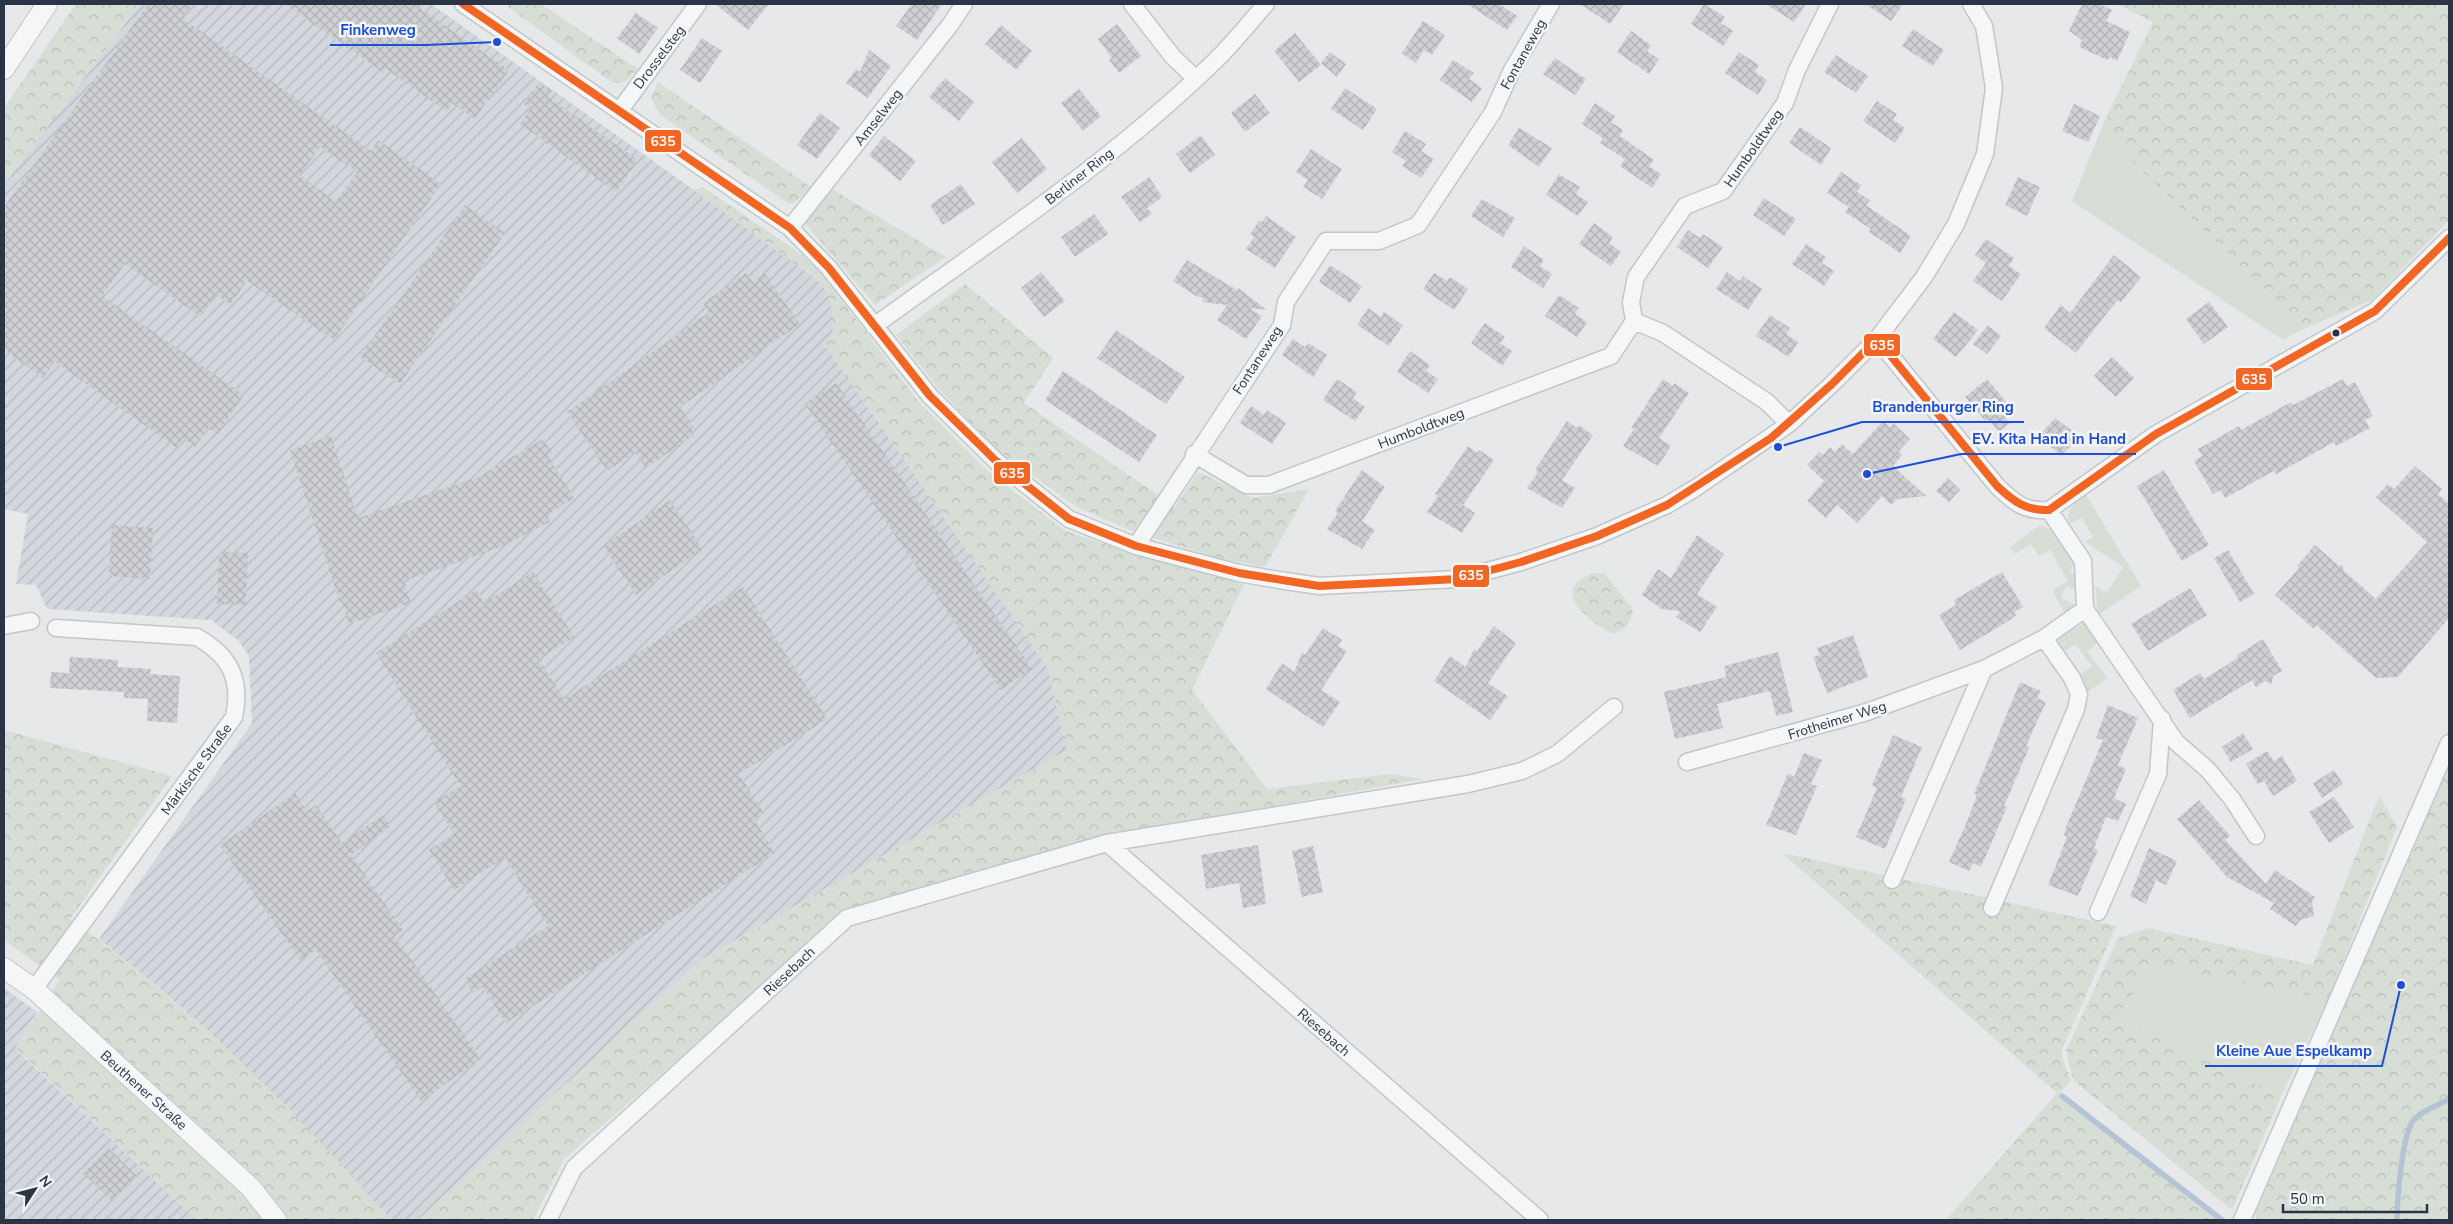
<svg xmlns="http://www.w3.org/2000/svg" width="2453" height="1224" viewBox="0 0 2453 1224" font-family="'Nunito Sans',sans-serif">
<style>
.industrial{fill:url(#industrial-furrows)}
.grass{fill:#d6ded6}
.forest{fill:url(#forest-crowns)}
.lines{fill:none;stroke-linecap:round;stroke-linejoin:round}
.stream{stroke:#b4c4d5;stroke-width:5.5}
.building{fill:url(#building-cross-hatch);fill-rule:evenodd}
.minor-casing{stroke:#c4c6c8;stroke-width:19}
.tertiary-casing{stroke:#c4c6c8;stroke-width:22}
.minor{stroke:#f5f6f7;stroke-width:16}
.tertiary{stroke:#f5f6f7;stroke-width:20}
.bus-1-casing{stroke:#f4f6f9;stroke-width:11}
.bus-1{stroke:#f26522;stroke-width:8}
.bus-dot{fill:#2b3445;stroke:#f4f6f9;stroke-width:2}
.labels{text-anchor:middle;stroke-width:5;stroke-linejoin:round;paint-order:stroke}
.street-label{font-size:14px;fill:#2b3445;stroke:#f4f6f9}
.leader{fill:none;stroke:#1d4ed8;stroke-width:2}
.callout-dot{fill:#1d4ed8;stroke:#f4f6f9;stroke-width:2}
.callout-label{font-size:15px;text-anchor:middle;font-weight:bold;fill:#1d4ed8;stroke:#f4f6f9;stroke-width:5;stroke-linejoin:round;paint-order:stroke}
.line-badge{stroke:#f4f6f9;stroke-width:2}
.badge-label{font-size:14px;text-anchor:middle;font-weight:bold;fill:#fff}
</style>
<defs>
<pattern id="industrial-furrows" width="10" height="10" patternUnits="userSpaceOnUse" patternTransform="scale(1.25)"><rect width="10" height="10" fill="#d4d7dd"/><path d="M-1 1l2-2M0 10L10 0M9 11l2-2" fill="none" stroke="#b6b9bf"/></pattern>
<pattern id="forest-crowns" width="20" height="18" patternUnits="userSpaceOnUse" patternTransform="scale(1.25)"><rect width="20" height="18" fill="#d6ded6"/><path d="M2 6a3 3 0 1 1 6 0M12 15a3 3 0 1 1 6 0" fill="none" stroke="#b8bfb9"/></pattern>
<pattern id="building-cross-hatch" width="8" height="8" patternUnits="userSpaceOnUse" patternTransform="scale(1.25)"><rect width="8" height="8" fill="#ced0d3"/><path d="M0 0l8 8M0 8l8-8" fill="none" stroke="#b1b3b6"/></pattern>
</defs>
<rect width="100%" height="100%" fill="#e6e8ea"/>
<path class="industrial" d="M140,4h291l362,256 28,23 8,12 5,26 -2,15 -8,7 223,324 20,83 -366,210 -283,260h-27l-105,-114 -68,-66 -56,-50 -63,-51 153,-216 -3,-67 -11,-16 -27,-20 -164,-11 -11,-24 -20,-1 12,-70 -24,-5v-324z
M4,988l33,24 -22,37 182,171h-193z"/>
<path class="grass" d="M2104,122l25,36 176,170 -22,12 -211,-139z
M2085,493l56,93 -43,29 -3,-29 12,7 16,-26 -38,-25 8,-5 -11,-19 -13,6c-3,-15 5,-21 16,-31z
M2039,526c20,1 27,22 36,37l-5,9 8,5 2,15 -14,-6 -5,12 13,6 -6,11 -3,-1 -11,-20 1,-6 13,-7 -18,-32 -11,7 -8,-12 -16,10 -5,-7z
M2084,623l3,1 11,19 -11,8 20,27 -22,16 -5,-19 12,-9 -17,-22 -12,8 -6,-10 2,-4z
M2147,964l181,35 -47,97 -161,-75z"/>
<path class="forest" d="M76,4h64l-136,181v-77z
M509,4h32l97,65 -13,13 -12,1 -105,-76z
M2117,4h332v216l-77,80 -67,28 -176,-170 -25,-36 49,-100z
M658,82l153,105 -17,16 -5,1 -129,-89 -9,-17z
M703,187l98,67 20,19 97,128 67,68 80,62 84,28 95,25 -52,106 75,99 122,-15 33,5 -300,55 -277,80 -281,245 -31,61h-115l283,-260 366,-210 -20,-83 -224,-324 9,-7c3,-20 0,-36 -11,-53l-128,-93z
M830,188l116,69 -71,48 -71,-83z
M965,284l88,74 -29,45 151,104 23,-35 55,26 56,-9 -44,78 -42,-8 -87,-26 -61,-27 -80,-58 -56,-59 -43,-54z
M1595,573h9l27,33 2,7 -7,14 -13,7c-24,-12 -68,-46 -18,-61z
M4,730l168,46 -102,143c120,85 224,191 321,301h-194l-182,-172 44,-68 -55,-40z
M2449,759v461h-193v-8z
M2379,796l18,31 -69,172 -181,-35 -27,57 161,75 -49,114 -159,-130 -7,-30 52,-112 30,-10 165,37z
M1782,853l334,73 -54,124 1,10 8,20 -12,14 165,126h-278l111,-127z"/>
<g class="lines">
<path class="stream" d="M2062,1096l160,124
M2397,1220c0,-20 5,-84 16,-99 8,-10 25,-16 36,-22"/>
</g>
<path class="building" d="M148,4h45l-11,14 189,133 7,-11 63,44 -107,156 -87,-59 -17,24 -14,-11 -15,23 -76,-53 -23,32 142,99 -26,39 -10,-6 -13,19 -12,-9 -6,10 -122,-86 -12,16 -39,-28v-143zM320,147l37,25 -21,30 -36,-27z
M285,4h129l95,66 -34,49 -23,-16 -5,9 -61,-43 -2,4z
M715,4h54l-21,26z
M912,4h30l-25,36 -21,-14z
M1467,4h32l18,12 -10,14z
M1580,4h44l-14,20z
M1704,4l21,13 -4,6 12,8 -10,15 -32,-22z
M1766,4h40l-12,18z
M1865,4h38l-12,17z
M2082,4h17l13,6 -6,11 24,11 -13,29 -7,-4 -2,3 -29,-13 3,-7 -13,-9z
M636,13l22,15 -19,26 -22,-16z
M1423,21l22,14 -13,20 -8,-5 -8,13 -14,-10z
M1117,24l24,32 -22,17 -10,-13 3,-2 -14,-19z
M1001,25l31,26 -16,19 -31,-26z
M1913,29l31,21 -11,16 -31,-20z
M1631,31l20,14 -4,6 12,8 -10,15 -32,-22z
M1295,33l26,32 -22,17 -25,-31z
M702,38l20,13 -22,32 -20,-13z
M869,50l22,16 -23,32 -22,-15 10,-14 4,3z
M1330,52l16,12 -9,13 -16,-14z
M1739,52l20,13 -4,7 12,8 -9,15 -33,-22z
M1836,55l32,21 -12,17 -32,-21z
M1555,58l31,21 -11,16 -32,-21z
M1453,60l21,13 -5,6 13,9 -10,14 -32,-22z
M945,78l29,24 -15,19 -30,-24z
M539,82l13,9 -4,6 90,63 -22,32 -96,-68 11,-16 -7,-4z
M1345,88l32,21 -14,21 -32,-21z
M1079,89l22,27 -18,15 -22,-28z
M1255,94l15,19 -25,19 -14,-19z
M1877,101l20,13 -4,6 12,8 -10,15 -32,-22z
M1595,103l20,13 -4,6 12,8 -3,6 34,24 -5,6 12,8 -9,14 -32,-22 5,-7 -25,-16 3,-5 -21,-14z
M2074,104l26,12 -12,26 -26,-11z
M820,113l20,15 -23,31 -20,-14z
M1800,127l31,21 -10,17 -32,-22z
M1519,128l33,20 -13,19 -31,-22z
M1405,131l21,13 -5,7 13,8 -13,19 -19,-12 4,-5 -14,-9z
M1201,135l14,20 -25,18 -14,-19z
M884,136l32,25 -16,20 -31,-26z
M1022,138l25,31 -30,24 -25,-31z
M1311,149l31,20 -20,30 -19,-12 5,-7 -12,-8z
M1841,172l20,13 -4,7 13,8 -4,5 45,31 -11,17 -31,-21 2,-3 -26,-17 4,-5 -22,-14z
M1559,174l21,13 -4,7 12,8 -10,14 -32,-21z
M1149,177l13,20 -15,11 5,6 -12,8 -19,-25z
M2018,177l22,10 -13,29 -22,-11z
M961,184l14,20 -32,21 -13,-20z
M1764,198l32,21 -12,17 -31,-21z
M1482,199l33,19 -12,19 -32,-21z
M465,205l40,28 -105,151 -40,-27z
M1094,214l14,20 -33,23 -14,-20z
M1266,216l30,21 -21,31 -29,-19 8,-12 -4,-3 9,-13 3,1z
M1594,223l19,14 -4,6 12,9 -10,14 -32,-22z
M1688,230l12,8 3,-4 20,13 -15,21 -31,-21z
M1986,239l28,19 -5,8 12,8 -19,27 -29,-20 13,-18 -11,-8z
M1806,244l20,13 -4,6 12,8 -10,15 -32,-22z
M1524,246l20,14 -4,6 12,8 -9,14 -32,-21z
M2114,255l27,22 -20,25 -3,-2 -11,13 -31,40 -32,-25 17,-23 9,8z
M1187,260l50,30 1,-2 29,22 -18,-2 13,8 -16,23 -29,-19 10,-15 -25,-3 2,-4 -8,-2 -23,-15z
M1330,265l32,21 -12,17 -31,-21z
M1041,272l24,29 -21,16 -23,-29z
M1727,272l13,9 3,-5 19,13 -14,21 -32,-21z
M746,273l7,9 12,-8 35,50 -120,83 14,20 -3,2 3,6 -48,33 -11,-16 -28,19 -40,-59 142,-100 -6,-9z
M1434,273l13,8 3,-4 18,12 -14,21 -31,-21z
M1559,295l20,13 -4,6 12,8 -10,15 -32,-21z
M2209,302l19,25 -24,17 -18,-25z
M1368,308l13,9 3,-5 19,13 -14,21 -32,-21z
M1954,312l24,18 -22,27 -23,-18z
M1770,315l20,13 -4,6 12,8 -9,15 -33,-21z
M1485,323l20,14 -5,6 12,8 -10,15 -31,-23z
M1988,325l13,11 -14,18 -14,-10z
M1116,330l69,47 -19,27 -69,-46z
M1293,339l12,8 3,-4 19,12 -14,22 -31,-22z
M1410,351l20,14 -4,6 12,8 -10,14 -31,-21z
M2112,357l22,21 -18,19 -22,-21z
M1063,371l94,64 -18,27 -94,-62z
M1337,379l20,13 -4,6 12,9 -10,14 -32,-21z
M1663,379l10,7 1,-3 15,10 -30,45 12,8 -13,20 -35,-20 11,-17 -3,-1z
M1987,379l26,31 -8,6 5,7 -11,9 -11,-13 -3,2 -20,-24z
M2343,379l4,7 8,-4 18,34 -8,4 5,8 -34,18 -2,-4 -58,32 -2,-3 -49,27 -4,-8 -8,4 -19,-33 8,-5 -4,-7 41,-23 2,4 50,-28 2,3z
M836,383l196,286 -31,21 -196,-286z
M1251,406l13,9 3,-5 19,13 -14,21 -32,-21z
M2055,418l24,18 -17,20 -24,-19z
M1567,421l10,7 2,-3 14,10 -31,45 13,8 -13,20 -35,-20 11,-16 -3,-2z
M1883,421l7,6 3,-4 17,16 -11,12 3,4 -9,11 33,30 -29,3 -6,6 -9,-9 -25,27 -20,-18 -11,13 -19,-17 17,-20 -17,-16 12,-13 4,3 7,-8 5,5 7,-8 11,10z
M331,436l27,82 120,-41 65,-38 9,14 -4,3 26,42 -27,17 3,7 -49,25 -97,34 7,22 -62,21 -7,-22 -2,1 -50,-153z
M1468,446l9,7 2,-3 15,10 -31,45 12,8 -13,20 -35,-21 11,-16 -3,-2z
M2415,466l27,23 -4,5 11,10v114l-51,59 -22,1 -60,-53 -2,4 -39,-34 24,-27 -2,-2 18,-21 24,21 3,-1 2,6 32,28 51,-57 -51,-45 12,-13 6,5z
M1362,470l23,17 -23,34 13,9 -13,19 -35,-20 11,-16 -3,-2z
M2164,470l45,75 -27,16 -45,-75z
M1948,478l12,12 -11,12 -13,-11z
M670,500l33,49 -67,46 -33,-49z
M112,525l41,3 -3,51 -41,-3z
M1697,535l27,19 -27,40 20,13 -17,25 -24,-15 4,-6 -18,-2 -20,-14 16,-26 13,9z
M2228,550l26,44 -14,8 -26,-44z
M219,552l29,1 -2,52 -29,-1z
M533,572l41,65 -35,22 25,40 179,-112 84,132 -88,55 25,39 -10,6 21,34 -269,170 -23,-36 -10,6 -9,-14 84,-53 -43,-68 -51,32 -25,-40 25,-16 -20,-32 26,-16 -84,-133 100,-63 8,13z
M2002,572l21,35 -9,5 2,3 -6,5 -50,30 -21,-35 17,-10 -2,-5z
M2190,588l17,27 -59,36 -17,-27z
M1494,626l22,17 -28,40 19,13 -17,24 -56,-39 16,-25 16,11 8,-18 3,2z
M1323,628l19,12 -4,6 9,5 -26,39 19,12 -17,25 -57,-38 16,-26 12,9 8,-19 3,2z
M1853,635l15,42 -41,16 -14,-36 7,-2 -3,-7z
M2263,639l19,32 -9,5 -1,8 -7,-3 -9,6 -4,-7 -62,38 -17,-28 27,-17 4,6 34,-21 -1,-3z
M1778,652l15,60 -17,4 -6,-25 -53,13 6,24 -48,11 -11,-47 62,-15 -2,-11z
M70,657l48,3 -1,7 34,2 -1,5 30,2 -3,47 -30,-2 1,-22 -24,-1v-6l-74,-4 1,-16 18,1z
M2020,682l21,9 -4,7 9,4 -20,44 3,2 -25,58 3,1 -26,60 -8,-4 -4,8 -20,-9 17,-38 11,-29 -3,-1z
M2108,705l30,13 -20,47 8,4 -12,29 12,6 -8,17 -12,-4 -12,31 4,2 -20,46 -30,-11 19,-48 -3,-2 2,-8 37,-87 -7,-2z
M2243,733l10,16 -22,13 -9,-15z
M1893,735l29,12 -21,50 5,2 -21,50 -29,-12 21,-49 -5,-3z
M2267,751l7,10 8,-5 15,25 -24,15 -9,-15 -6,3 -12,-20z
M1804,753l18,7 -11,24 6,2 -21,49 -30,-10 22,-52 6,4z
M2334,770l9,14 -21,14 -9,-15z
M295,793l12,18 9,-6 26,38 41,-28 8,11 -40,29 52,75 -8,6 86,123 -60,42 -105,-151 -16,10 -80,-115z
M2334,797l20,30 -25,16 -20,-31z
M2199,800l31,36 -5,4 41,44 9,-14 40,27 -3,5 2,14 -14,4 -4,6 -26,-17 4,-6 -47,-26 -50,-58z
M1258,845l8,59 -23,4 -4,-25 -33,6 -5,-34z
M1313,846l10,46 -21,5 -10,-46z
M2149,848l28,13 -11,24 -10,-5 -10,24 -16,-8z
M108,1148l29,28 -25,25 -29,-28z"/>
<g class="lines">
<defs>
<path id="minor" d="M463,4l327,224 39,40 101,128 66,65 73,58 67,27 103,27 40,7 40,6 139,-7 63,-17 76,-26 70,-31 27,-16 95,-65 43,-40 45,-45 47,-62 32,-53 29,-70 9,-66 -10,-62 -13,-22
M1132,4l41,53 22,21
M620,110l78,-106
M790,228l160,-203 14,-21
M1634,321l29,12 104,69 22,22
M874,326c117,-85 240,-166 344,-268 17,-17 32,-36 48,-54
M1877,339l120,147c17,16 27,26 52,24l107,-76 219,-123 74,-73
M1194,454l52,31h23l342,-129 23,-35 -3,-19 5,-25 49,-71 38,-15 62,-88 12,-33 33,-66
M1136,546l146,-221 4,-23 40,-61h53l39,-16 75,-113 19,-42 39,-66
M2085,609l91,133 32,28 24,29 24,37
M4,626l27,-5
M1687,762l180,-50 117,-43 60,-31 41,-29 -2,-48 -34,-51
M1107,843l433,377
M1892,880l92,-211
M1992,908l84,-199 3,-15 -7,-16 -28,-40
M2098,912l60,-138 4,-55
M34,989l200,-272c8,-38 -4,-61 -37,-80l-141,-9
M548,1220l26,-52 273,-250 260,-75 361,-59 54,-13 35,-17 57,-47
M2242,1220l207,-477"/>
<path id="tertiary" d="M4,69l43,-65
M4,968l30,21 217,199 25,32"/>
</defs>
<use href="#minor" class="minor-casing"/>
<use href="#tertiary" class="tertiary-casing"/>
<use href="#minor" class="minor"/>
<use href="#tertiary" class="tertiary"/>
<defs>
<path id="bus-1" d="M463,4l327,224 39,40 101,128 66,65 73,58 67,27 103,27 80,13 139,-7 63,-17 76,-26 70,-31 104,-67 61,-54 45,-45 120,147c16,15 29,25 52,24l107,-76 219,-123 74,-73"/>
</defs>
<use href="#bus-1" class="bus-1-casing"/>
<use href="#bus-1" class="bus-1"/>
</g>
<circle class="bus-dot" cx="2336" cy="333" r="4.5"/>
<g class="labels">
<g class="street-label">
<text transform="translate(1523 54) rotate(-61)" y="5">Fontaneweg</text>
<text transform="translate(659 57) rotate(-53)" y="5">Drosselsteg</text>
<text transform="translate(878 117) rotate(-52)" y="5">Amselweg</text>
<text transform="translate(1753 148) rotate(-55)" y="5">Humboldtweg</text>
<text transform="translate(1079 176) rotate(-38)" y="5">Berliner Ring</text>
<text transform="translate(1257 360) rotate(-57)" y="5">Fontaneweg</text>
<text transform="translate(1421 428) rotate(-21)" y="5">Humboldtweg</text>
<text transform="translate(1837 720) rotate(-17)" y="5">Frotheimer Weg</text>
<text transform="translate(196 769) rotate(-54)" y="5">Märkische Straße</text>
<text transform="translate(789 971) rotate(-43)" y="5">Riesebach</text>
<text transform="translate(1324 1032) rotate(41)" y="5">Riesebach</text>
<text transform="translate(144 1090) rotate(42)" y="5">Beuthener Straße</text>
</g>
</g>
<path class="leader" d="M497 42L426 45H330M1778 447L1862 422H2024M1867 474L1961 454H2136M2401 985L2382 1066H2205"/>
<g class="callout-dot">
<circle cx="497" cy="42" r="5"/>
<circle cx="1778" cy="447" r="5"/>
<circle cx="1867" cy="474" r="5"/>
<circle cx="2401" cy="985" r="5"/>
</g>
<g class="callout-label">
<text x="378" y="35">Finkenweg</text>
<text x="1943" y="412">Brandenburger Ring</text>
<text x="2049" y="444">EV. Kita Hand in Hand</text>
<text x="2294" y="1056">Kleine Aue Espelkamp</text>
</g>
<g class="line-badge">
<rect x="644" y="129" width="38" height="24" rx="5" fill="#f26522"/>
<rect x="1863" y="333" width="38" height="24" rx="5" fill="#f26522"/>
<rect x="2235" y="367" width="38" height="24" rx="5" fill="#f26522"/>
<rect x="993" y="461" width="38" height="24" rx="5" fill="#f26522"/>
<rect x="1452" y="564" width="38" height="24" rx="5" fill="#f26522"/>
</g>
<g class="badge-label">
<text x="663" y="146">635</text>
<text x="1882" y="350">635</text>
<text x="2254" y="384">635</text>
<text x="1012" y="478">635</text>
<text x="1471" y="580">635</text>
</g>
<rect width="2453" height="1224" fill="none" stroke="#2b3445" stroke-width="10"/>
<g transform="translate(35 1189) rotate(54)" stroke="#f4f6f9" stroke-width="4" paint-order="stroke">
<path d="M0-4L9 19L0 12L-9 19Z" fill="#2b3445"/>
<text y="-8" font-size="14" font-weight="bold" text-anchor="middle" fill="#2b3445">N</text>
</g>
<path d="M2283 1204v8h144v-8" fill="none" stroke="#2b3445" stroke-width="2.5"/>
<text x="2290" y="1204" font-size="15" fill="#2b3445" stroke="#f4f6f9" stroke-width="4" paint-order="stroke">50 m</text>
</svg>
